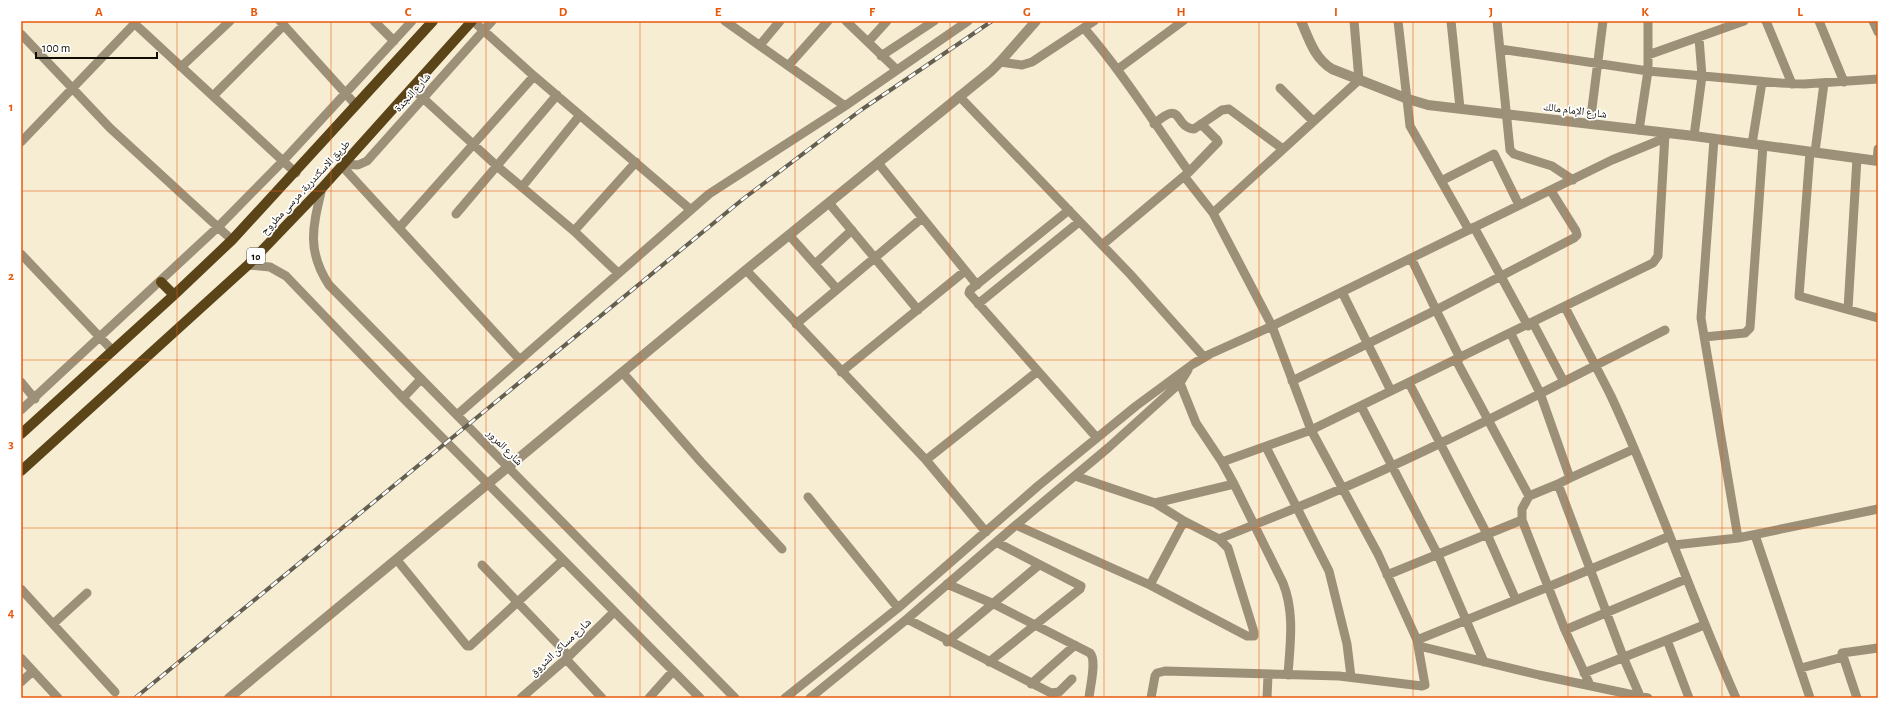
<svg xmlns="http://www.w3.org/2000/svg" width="1899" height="719" viewBox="0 0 1899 719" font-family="'Alegreya Sans','Noto Naskh Arabic',sans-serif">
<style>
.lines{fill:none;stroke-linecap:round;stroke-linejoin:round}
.minor{stroke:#9d9079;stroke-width:9}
.tertiary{stroke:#9d9079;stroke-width:10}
.primary{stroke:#5b4417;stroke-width:10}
.rail-casing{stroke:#645f50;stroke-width:4}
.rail{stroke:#fff;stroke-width:2.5;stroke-dasharray:8;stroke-linecap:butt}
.grid{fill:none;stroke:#e8590c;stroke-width:1;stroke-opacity:0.55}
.labels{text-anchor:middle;stroke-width:3.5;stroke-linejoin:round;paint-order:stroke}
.shield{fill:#fff;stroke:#57554f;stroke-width:1}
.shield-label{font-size:10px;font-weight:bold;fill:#0f0c04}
.street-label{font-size:11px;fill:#0f0c04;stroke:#fff}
.neatline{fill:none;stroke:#e8590c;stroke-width:1.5}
.grid-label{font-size:13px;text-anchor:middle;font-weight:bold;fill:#e8590c}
</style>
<rect width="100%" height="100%" fill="#f6edd3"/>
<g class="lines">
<path class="minor" d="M280,21l76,84
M374,21l20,20
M473,21l61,55 157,134
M725,21l120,85
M846,21l51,49
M1398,21l12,105 59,104
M1451,21l9,87
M1497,21l13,129 4,4 38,12 21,14
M1766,21l26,63
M1819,21l25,61
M1873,21l5,11
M135,24l161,149
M1084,28c39,45 70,95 105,144l-87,73
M21,34l89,94 122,112
M868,42l19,-21
M760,45l20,-24
M1500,49l148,22 133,12 23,1 74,-5
M1648,55l96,-34
M881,56l53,-35
M1000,62l22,3 10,-3 62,-41
M788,66l40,-45
M181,67l49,-46
M1118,69l65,-48
M412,88l86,79 76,64 44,42
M1280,88l33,33
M213,96l71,-71
M959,96l171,178 74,83
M1154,124c30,-26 19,3 40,5l28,-19 7,-1 54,40
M1590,124l13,-103
M1639,130l9,-59v-50
M1694,136l8,-60 -3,-38
M21,142l116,-121
M1752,144l10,-62
M1810,152l-11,144 79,22
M1815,152l9,-69
M1877,161l1,-12
M878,163l99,122
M344,164l14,1 9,-4 125,-140
M342,166l178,194
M1189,172l29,-30 -1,-2 -16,-16
M1184,176l29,37
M1441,181l53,-27 25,51
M522,187l58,-72
M322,188c-9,38 -16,62 7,97l406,413
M829,203l89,107
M1069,210l-99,80 -1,3 128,145
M456,214l101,-119
M1474,227l54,99
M399,228l135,-152
M574,231l62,-69
M789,235l48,54
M21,254l92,97
M1411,258l25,52 138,-72 3,-3 -1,-4 -25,-40
M815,264l37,-34
M248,265l22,2 16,9 117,122 297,300
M746,270l180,190 60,72
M1342,292l49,99
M978,304l101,-82
M1565,307c15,30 31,59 46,89 46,99 81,203 125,302
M1848,309l9,-151
M1533,323l31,59
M796,324l126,-106
M1511,334l29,59 30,85 -12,6 66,175 16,37
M1704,337l41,-4 5,-5 13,-183
M1456,360l73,136
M841,372l124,-101
M623,373l78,89 81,87
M1292,381l144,-71 24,48
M21,382l14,17
M1180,383l16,40 26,39 12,22
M1409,383l78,151 29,66
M403,398l18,-19
M1361,406l77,149 46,107
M21,410l197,-183 65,-66 129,-140
M457,415l252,-221 136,-88 123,-85
M1266,447l63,124 18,73 4,33
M926,460l112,-89
M1222,462l89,-32 342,-167 5,-7 7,-122
M1075,476l80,27 79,-19 49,99c12,30 7,61 5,92
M1570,478l64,-29
M1558,484l-29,12 -7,13v11l43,110 25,55
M808,497l90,111
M1155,503l29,18
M1016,525l134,60 97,51h7v-4l-26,-84 -9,-9 -35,-18 -34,64
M1755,535l55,163
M1738,538l140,-29
M1219,539c34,-14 68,-27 101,-41 118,-50 231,-110 345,-168
M1674,545l64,-7 -37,-220 13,-179
M397,560l70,86h3l93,-86
M482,565l87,91
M1387,575l135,-55
M947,584l47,20 96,49c7,7 0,34 -1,45
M21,589l94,103
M907,619l144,74 8,-1 13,-13
M53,624l34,-31
M1565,630l121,-51
M1417,640l131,-53 122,-51
M1667,640l37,-15
M947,642l92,-77
M1419,646l120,29 109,23
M21,658l37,40
M566,659l36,39
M989,662l91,-73 1,-3 -85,-44
M1801,668l42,-11
M1584,673l83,-33 22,58
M21,682l12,-11
M1031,684l44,-39
M521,698l45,-39 48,-47
M649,698l24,-27
M785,698l113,-90 140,-122 98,-80 57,-42 17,-10 62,-28 340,-166 53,-22
M810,698l97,-79 109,-94 92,-77 72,-65 8,-13
M1151,698l4,-22 2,-3 8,-2 174,5 83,10 3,-1 -8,-45 -39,-86 -67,-124 -39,-104 -59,-113 146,-133 -5,-59
M1267,698l1,-23
M1857,698l-15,-45 36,-5"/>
<path class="tertiary" d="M1301,21c8,18 13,37 31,48l76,30 20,6 266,31 184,25
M229,698l517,-428 245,-199 9,-9 36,-41"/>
<path class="primary" d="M161,282l13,13
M21,434l153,-139 58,-55 201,-219
M21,471l227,-206 74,-77 150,-167"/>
<defs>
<path id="rail" d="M135,698l608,-499 118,-89 131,-89"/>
</defs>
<use href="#rail" class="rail-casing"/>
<use href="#rail" class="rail"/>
</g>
<path class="grid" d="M177,21v677M331,21v677M486,21v677M640,21v677M795,21v677M950,21v677M1104,21v677M1259,21v677M1413,21v677M1568,21v677M1722,21v677M21,191h1857M21,360h1857M21,528h1857"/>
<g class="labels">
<rect class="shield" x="247" y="248" width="18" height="16" rx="3"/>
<g class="shield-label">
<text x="256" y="260">10</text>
</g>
<g class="street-label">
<text transform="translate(412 92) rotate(-48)" y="4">شارع النجدة</text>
<text transform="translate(1575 110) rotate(7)" y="4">شارع الإمام مالك</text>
<text transform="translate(305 187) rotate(-47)" y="4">طريق الاسكندرية, مرسى مطروح</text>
<text transform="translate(505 447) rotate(45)" y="4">شارع المرور</text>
<text transform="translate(560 647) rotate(-43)" y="4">شارع مساكن الشروق</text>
</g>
</g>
<rect width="1899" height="719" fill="none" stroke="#ffffff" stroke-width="44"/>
<path d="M36 52v6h121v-6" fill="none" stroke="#0f0c04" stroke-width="2"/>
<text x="42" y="52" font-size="12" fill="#0f0c04" stroke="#ffffff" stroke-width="3" paint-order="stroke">100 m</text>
<rect x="22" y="22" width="1855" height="675" class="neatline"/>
<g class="grid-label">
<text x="99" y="16">A</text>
<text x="254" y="16">B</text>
<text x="408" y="16">C</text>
<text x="563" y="16">D</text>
<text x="718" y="16">E</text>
<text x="872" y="16">F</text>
<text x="1027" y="16">G</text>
<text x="1181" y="16">H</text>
<text x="1336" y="16">I</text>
<text x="1491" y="16">J</text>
<text x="1645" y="16">K</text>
<text x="1800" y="16">L</text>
<text x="11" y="111">1</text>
<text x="11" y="280">2</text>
<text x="11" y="448">3</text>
<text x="11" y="617">4</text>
</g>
</svg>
